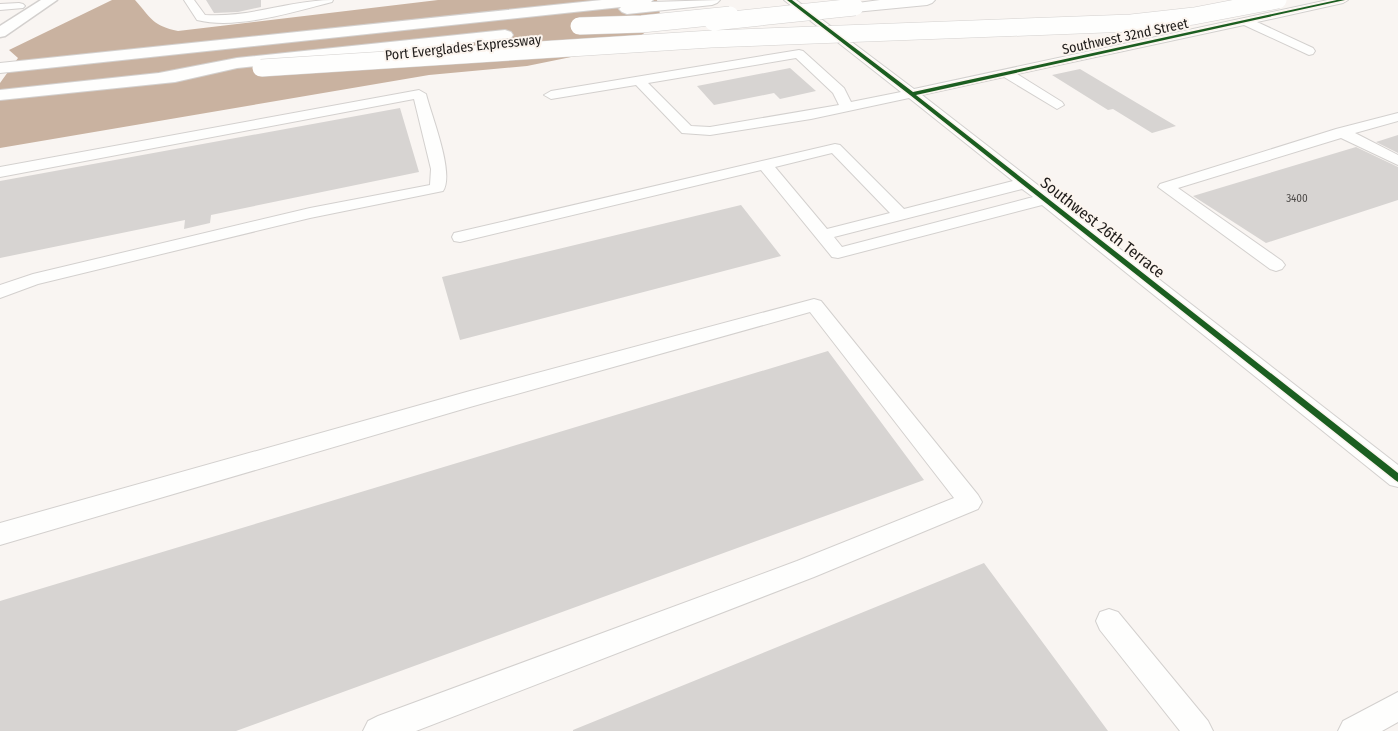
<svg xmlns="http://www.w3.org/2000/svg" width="1398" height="731" viewBox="0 0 1398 731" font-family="'Fira Sans Condensed',sans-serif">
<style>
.water{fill:#c9b2a0}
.building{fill:#d7d4d2}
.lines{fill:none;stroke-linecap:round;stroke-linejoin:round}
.minor-casing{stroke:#d3d0ce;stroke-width:2}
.major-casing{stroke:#d3d0ce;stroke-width:3}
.highway-casing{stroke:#d3d0ce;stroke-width:2}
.minor{fill:#fefefd;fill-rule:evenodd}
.major{fill:#fefefd;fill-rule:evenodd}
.highway{fill:#fefefd;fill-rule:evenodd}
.highway-bridge-casing{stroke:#d3d0ce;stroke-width:18;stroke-linecap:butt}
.highway-bridge{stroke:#fefefd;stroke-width:17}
.cycleway-casing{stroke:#fcf5ef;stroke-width:3}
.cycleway{fill:#1b5e20;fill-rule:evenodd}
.labels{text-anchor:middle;stroke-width:4;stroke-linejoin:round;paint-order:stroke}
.far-number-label{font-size:11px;fill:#4d4a48}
.far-street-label{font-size:14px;fill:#1f1c1a;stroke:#fcf5ef}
.street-label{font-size:16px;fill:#1f1c1a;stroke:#fcf5ef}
</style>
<rect width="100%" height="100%" fill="#f9f5f2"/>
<path class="water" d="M112,0h23c16,18 18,26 43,31l260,-31h219l4,19 -24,20 -56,16 -54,11 -98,9 -429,73v-65l18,-25 -9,-8z"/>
<path class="building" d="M206,0h55v7l-23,5 -24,1z
M790,68l26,23 -36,8 -6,-6 -60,12 -17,-19z
M1080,69l57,34 39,23 -24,7 -39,-24 -5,1 -56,-35z
M400,108l19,64 -208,43 -1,8 -26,6 1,-9 -185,38v-77z
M1398,135v18l-22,-11z
M1356,147l42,20v33l-132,43 -73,-47z
M741,205l40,51 -321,84 -18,-63z
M828,351l96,129 -688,251h-236v-130z
M984,563l124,168h-535v-1z"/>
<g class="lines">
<defs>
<path id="minor" d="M184,0h10l11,15c45,3 85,-15 128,-15l-1,2c-39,10 -95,28 -135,18z
M784,0h12l118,89 414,-89h20l-5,3 -86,19 56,26 2,3 -2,3 -4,1 -65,-30 -227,49 45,28 2,3 -7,4 -53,-32 -82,18 476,370v22l-8,-2 -348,-280 -204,53 -6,-1 -71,-87 -301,72 -6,-1 -2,-4 2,-4 381,-89 5,1 64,64 109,-28 -104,-83 -98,21 -101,16 -28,-2 -46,-48 -85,14 -7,-4 7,-4 248,-41 4,1 41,37 7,14 50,-10zM796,58l37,35 6,12 -129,22 -19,-1 -43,-43zM832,153l58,60 -63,16 -52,-62zM1022,189l11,8 -191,50 -8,-10z
M19,3l4,1 2,2 -2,2 -23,2v-6z
M419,90l7,4c5,21 29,79 17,97l-133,27 -272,66 -38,14v-13l33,-11 277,-66 120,-23 1,-16 -17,-70 -414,78v-10z
M1398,113v8l-43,12 43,22v10l-57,-27 -163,50 104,73 3,4 -3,4 -6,2 -6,-2 -112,-82 2,-3 176,-55z
M814,299l7,2 157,194 4,7 -4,7 -164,68 -398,154h-53l5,-10 10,-5 419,-155 157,-63 -144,-186 -340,95 -470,138v-22l470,-132z
M1109,609l9,3 90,109 5,10h-33l-80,-101 -4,-9 4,-9z
M1398,692v30l-16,9h-44l5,-10z"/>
<path id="major" d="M41,0h16l-52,36 -5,1v-11z"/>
<path id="highway" d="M602,0h51l-2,2 69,-2 -3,3 -5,2 -85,9 -5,-2 -3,-3 2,-2 -621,66v-10z
M880,0h55l-3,3 -5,2 -72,7 -5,-2 -3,-3 3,-3z
M505,30l6,2 2,3 -2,3 -274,30 -62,14 -175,18v-10l159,-17 78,-15z"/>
</defs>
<use href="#minor" class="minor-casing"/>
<use href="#major" class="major-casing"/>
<use href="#highway" class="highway-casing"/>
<use href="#minor" class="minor"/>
<use href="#major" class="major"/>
<use href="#highway" class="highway"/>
<defs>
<path id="highway-bridge" d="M713,22l142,-15
M579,26l63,-2 88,-9
M261,68l450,-29 420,-16 63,-7 84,-16"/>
</defs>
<use href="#highway-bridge" class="highway-bridge-casing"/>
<use href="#highway-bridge" class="highway-bridge"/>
<defs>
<path id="cycleway" d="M787,0h5l121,92 424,-92h8l-429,95 482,378v9l-3,-2 -485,-385z"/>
</defs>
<use href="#cycleway" class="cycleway-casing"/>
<use href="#cycleway" class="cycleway"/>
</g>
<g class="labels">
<g class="far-number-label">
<text x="1297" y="202">3400</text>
</g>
<g class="far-street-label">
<text transform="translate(1125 36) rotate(-12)" y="5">Southwest 32nd Street</text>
<text transform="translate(463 47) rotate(-6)" y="5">Port Everglades Expressway</text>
</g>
<g class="street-label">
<text transform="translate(1103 227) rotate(38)" y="6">Southwest 26th Terrace</text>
</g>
</g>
</svg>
